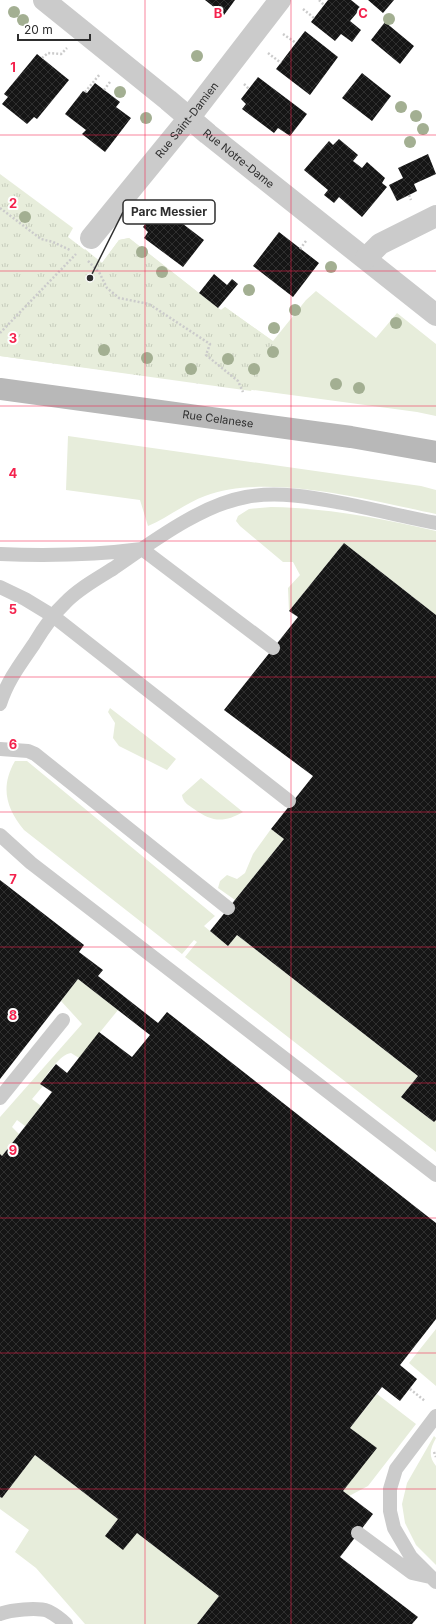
<svg xmlns="http://www.w3.org/2000/svg" width="436" height="1624" viewBox="0 0 436 1624" font-family="Inter,sans-serif">
<style>
.grass{fill:#e7eddb}
.park{fill:url(#park-tufts)}
.building{fill:url(#building-cross-hatch)}
.lines{fill:none;stroke-linecap:round;stroke-linejoin:round}
.path{stroke:#cbcbcb;stroke-width:2.5;stroke-dasharray:2 2;stroke-linecap:butt}
.lane{stroke:#cbcbcb;stroke-width:14}
.street{stroke:#cbcbcb;stroke-width:22}
.secondary{stroke:#b8b8b8;stroke-width:22}
.tree{fill:#a3af92}
.grid{fill:none;stroke:#f4224d;stroke-width:1;stroke-opacity:0.55}
.labels{text-anchor:middle;stroke-width:4;stroke-linejoin:round;paint-order:stroke}
.street-label{font-size:11px;fill:#2e2e2e;stroke:#fff}
.grid-label{font-size:13px;text-anchor:middle;font-weight:bold;fill:#f4224d;stroke:#fff;stroke-width:4;stroke-linejoin:round;paint-order:stroke}
.leader{fill:none;stroke:#2e2e2e;stroke-width:1.5}
.callout-dot{fill:#2e2e2e;stroke:#fff;stroke-width:1.5}
.callout{fill:#fff;stroke:#2e2e2e;stroke-width:1.5}
.callout-label{font-size:12px;text-anchor:middle;font-weight:bold;fill:#2e2e2e}
</style>
<defs>
<pattern id="park-tufts" width="24" height="20" patternUnits="userSpaceOnUse"><rect width="24" height="20" fill="#e7eddb"/><path d="M3 7l-1-3M5 7V3M7 7l1-3M15 17l-1-3M17 17v-4M19 17l1-3" fill="none" stroke="#c6ccbc"/></pattern>
<pattern id="building-cross-hatch" width="8" height="8" patternUnits="userSpaceOnUse"><rect width="8" height="8" fill="#151515"/><path d="M0 0l8 8M0 8l8-8" fill="none" stroke="#2f2f2f"/></pattern>
</defs>
<rect width="100%" height="100%" fill="#fff"/>
<path class="grass" d="M129,238l89,70 3,2 4,-3 48,34 33,-41 10,-9 60,47 21,-25 39,31v72l-19,-4 -417,-56 85,-107 17,14 17,-23z
M68,436l353,50 15,4v24c-64,-13 -169,-42 -231,-18 -19,7 -38,22 -57,30l-8,-26 -74,-10z
M271,507c56,1 110,11 165,24v84l-92,-72 -55,68 -1,-23 12,-13 -7,-13h-10l-43,-36 -4,-5 2,-5 11,-7z
M110,708l66,51 -9,11 -48,-24 -6,-8 2,-15 -7,-11z
M15,761h12l188,155 -11,10 24,20 9,-11 181,141 -17,21 33,25 2,-2v32l-251,-195 12,-15 -3,-2 -12,14 -158,-124c-18,-22 -24,-43 -9,-69z
M201,778l42,34c-19,11 -31,10 -49,-3 -6,-4 -11,-7 -12,-14z
M271,829l13,10 -49,61 -17,-12 2,-7 7,-6 10,4 8,-6 8,-19z
M78,979l40,31 -39,48 -8,-5c-11,1 -24,22 -31,31l3,2 -11,13 9,7 -16,20 -8,-6 -5,7 7,7 -17,22 -2,-2v-37l82,-93 -21,-23z
M436,1329v57l-27,-23z
M377,1394l39,30 -48,62 -19,10 -6,-5 33,-43 -26,-20z
M434,1436l2,2c-6,11 -8,18 0,28v99l-20,-20 -11,-22 -3,-19 5,-21z
M35,1455l83,64 -13,17 32,-3 82,63 -22,28h-112l-49,-56 -21,-16 14,-22 -29,-21v-12l2,1z"/>
<path class="park" d="M0,174l73,54 -5,9 34,26 17,-23 10,-2 89,70 3,2 4,-3 49,35 -23,49 -251,-35z"/>
<path class="building" d="M205,0h30l-11,15z
M328,0h23l10,8 -11,13 11,9 -9,12 -11,-8 -6,7 -24,-19z
M368,0h26l-11,13z
M385,22l29,24 -14,18 -29,-24z
M305,31l33,26 -28,38 -34,-26z
M37,54l32,26 -32,39 -3,-2 -7,7 -25,-20 6,-7 -4,-3z
M362,73l29,23 -19,25 -30,-23z
M258,77l49,37 -17,22 -12,-8 -4,5 -32,-24 4,-5 -5,-5z
M95,83l25,19 -4,5 15,11 -26,34 -23,-18 4,-4 -21,-16 18,-23 4,2z
M339,139l19,16 -5,6 9,7 5,-6 18,16 -3,5 5,4 -25,30 -23,-20 -5,6 -10,-8 4,-5 -24,-20 25,-29 4,4z
M428,154l8,20 -22,10 3,7 -20,10 -8,-16 14,-7 -5,-10z
M166,211l38,29 -21,27 -39,-29 4,-6 -5,-5 9,-12 6,6z
M279,232l40,31 -26,34 -40,-31z
M214,274l13,11 5,-6 6,5 -20,24 -19,-15z
M344,543l92,72v505l-2,2 -33,-25 17,-21 -181,-141 -9,11 -18,-15 74,-92 -13,-10 42,-53 -89,-66 74,-93 -9,-6z
M0,880l84,65 -5,7 24,18 -5,6 60,47 9,-11 269,211v96l-36,46 17,14 -17,22 -18,-14 -32,41 27,20 -34,43 30,23 -33,43 78,60 -6,7h-215l22,-28 -82,-63 -14,17 -18,-14 13,-17 -83,-64 -33,43 -2,-1v-343l2,2 50,-64 -12,-8 16,-20 11,9 32,-41 33,25 18,-22 -72,-56 -78,100z"/>
<g class="lines">
<path class="path" d="M319,0l5,5
M303,9l11,9
M283,34l13,9
M268,53l13,10
M42,58l6,-5 13,1 6,-6
M244,84l5,5
M104,90l6,-8
M85,92l15,-18
M409,195l2,5
M0,208l41,31 12,3 17,8
M140,218l6,4
M300,249l6,-8
M88,261l11,11 8,16 12,10 30,6 61,40 -4,11 32,26 5,11
M0,333l76,-79
M410,1389l15,12
M434,1452l2,5"/>
<path class="lane" d="M0,554c47,2 95,1 142,-5l131,99
M0,587l25,12 28,17 236,185
M0,704c7,-23 21,-41 34,-60 9,-15 18,-29 31,-41 13,-14 32,-24 49,-35 38,-26 87,-63 132,-71 31,-6 65,0 96,6 31,6 63,14 94,20
M0,749l28,2 7,3 193,154
M0,835l31,28 405,312
M0,1098l63,-78
M436,1416l-40,53 -6,20v22l4,17 17,29 25,25
M358,1533l54,40 18,4
M0,1614c10,-4 37,-7 48,-3 6,3 13,8 18,13"/>
<g class="street">
<path id="s1" d="M44,0l124,100 40,34 228,181"/>
<path id="s2" d="M91,238l98,-120 91,-118"/>
<path d="M366,258l14,-14 56,-28"/>
</g>
<path class="secondary" id="s3" d="M0,389l351,48 85,15"/>
</g>
<g class="tree">
<circle cx="14" cy="12" r="6"/>
<circle cx="389" cy="19" r="6"/>
<circle cx="23" cy="20" r="6"/>
<circle cx="197" cy="56" r="6"/>
<circle cx="120" cy="92" r="6"/>
<circle cx="401" cy="107" r="6"/>
<circle cx="416" cy="116" r="6"/>
<circle cx="146" cy="118" r="6"/>
<circle cx="423" cy="129" r="6"/>
<circle cx="410" cy="142" r="6"/>
<circle cx="25" cy="217" r="6"/>
<circle cx="142" cy="252" r="6"/>
<circle cx="331" cy="267" r="6"/>
<circle cx="162" cy="272" r="6"/>
<circle cx="249" cy="290" r="6"/>
<circle cx="295" cy="310" r="6"/>
<circle cx="396" cy="323" r="6"/>
<circle cx="274" cy="328" r="6"/>
<circle cx="104" cy="350" r="6"/>
<circle cx="273" cy="352" r="6"/>
<circle cx="147" cy="358" r="6"/>
<circle cx="228" cy="359" r="6"/>
<circle cx="191" cy="369" r="6"/>
<circle cx="254" cy="369" r="6"/>
<circle cx="336" cy="384" r="6"/>
<circle cx="359" cy="388" r="6"/>
</g>
<path class="grid" d="M145,0v1624M291,0v1624M0,135h436M0,271h436M0,406h436M0,541h436M0,677h436M0,812h436M0,947h436M0,1083h436M0,1218h436M0,1353h436M0,1489h436"/>
<g class="labels">
<g class="street-label">
<text dy="4" stroke="none"><textPath href="#s2" startOffset="152">Rue Saint-Damien</textPath></text>
<text dy="4" stroke="none"><textPath href="#s1" startOffset="251">Rue Notre-Dame</textPath></text>
<text dy="4" stroke="none"><textPath href="#s3" startOffset="220">Rue Celanese</textPath></text>
</g>
</g>
<g class="grid-label">
<text x="218" y="18">B</text>
<text x="363" y="18">C</text>
<text x="13" y="72">1</text>
<text x="13" y="208">2</text>
<text x="13" y="343">3</text>
<text x="13" y="478">4</text>
<text x="13" y="614">5</text>
<text x="13" y="749">6</text>
<text x="13" y="884">7</text>
<text x="13" y="1020">8</text>
<text x="13" y="1155">9</text>
</g>
<path class="leader" d="M90 278L123 212"/>
<circle class="callout-dot" cx="90" cy="278" r="4"/>
<rect class="callout" x="123" y="200" width="92" height="24" rx="4"/>
<g class="callout-label">
<text x="169" y="216">Parc Messier</text>
</g>
<path d="M18 34v6h72v-6" fill="none" stroke="#2e2e2e" stroke-width="2"/>
<text x="24" y="34" font-size="12" fill="#2e2e2e" stroke="#ffffff" stroke-width="3" paint-order="stroke">20 m</text>
</svg>
